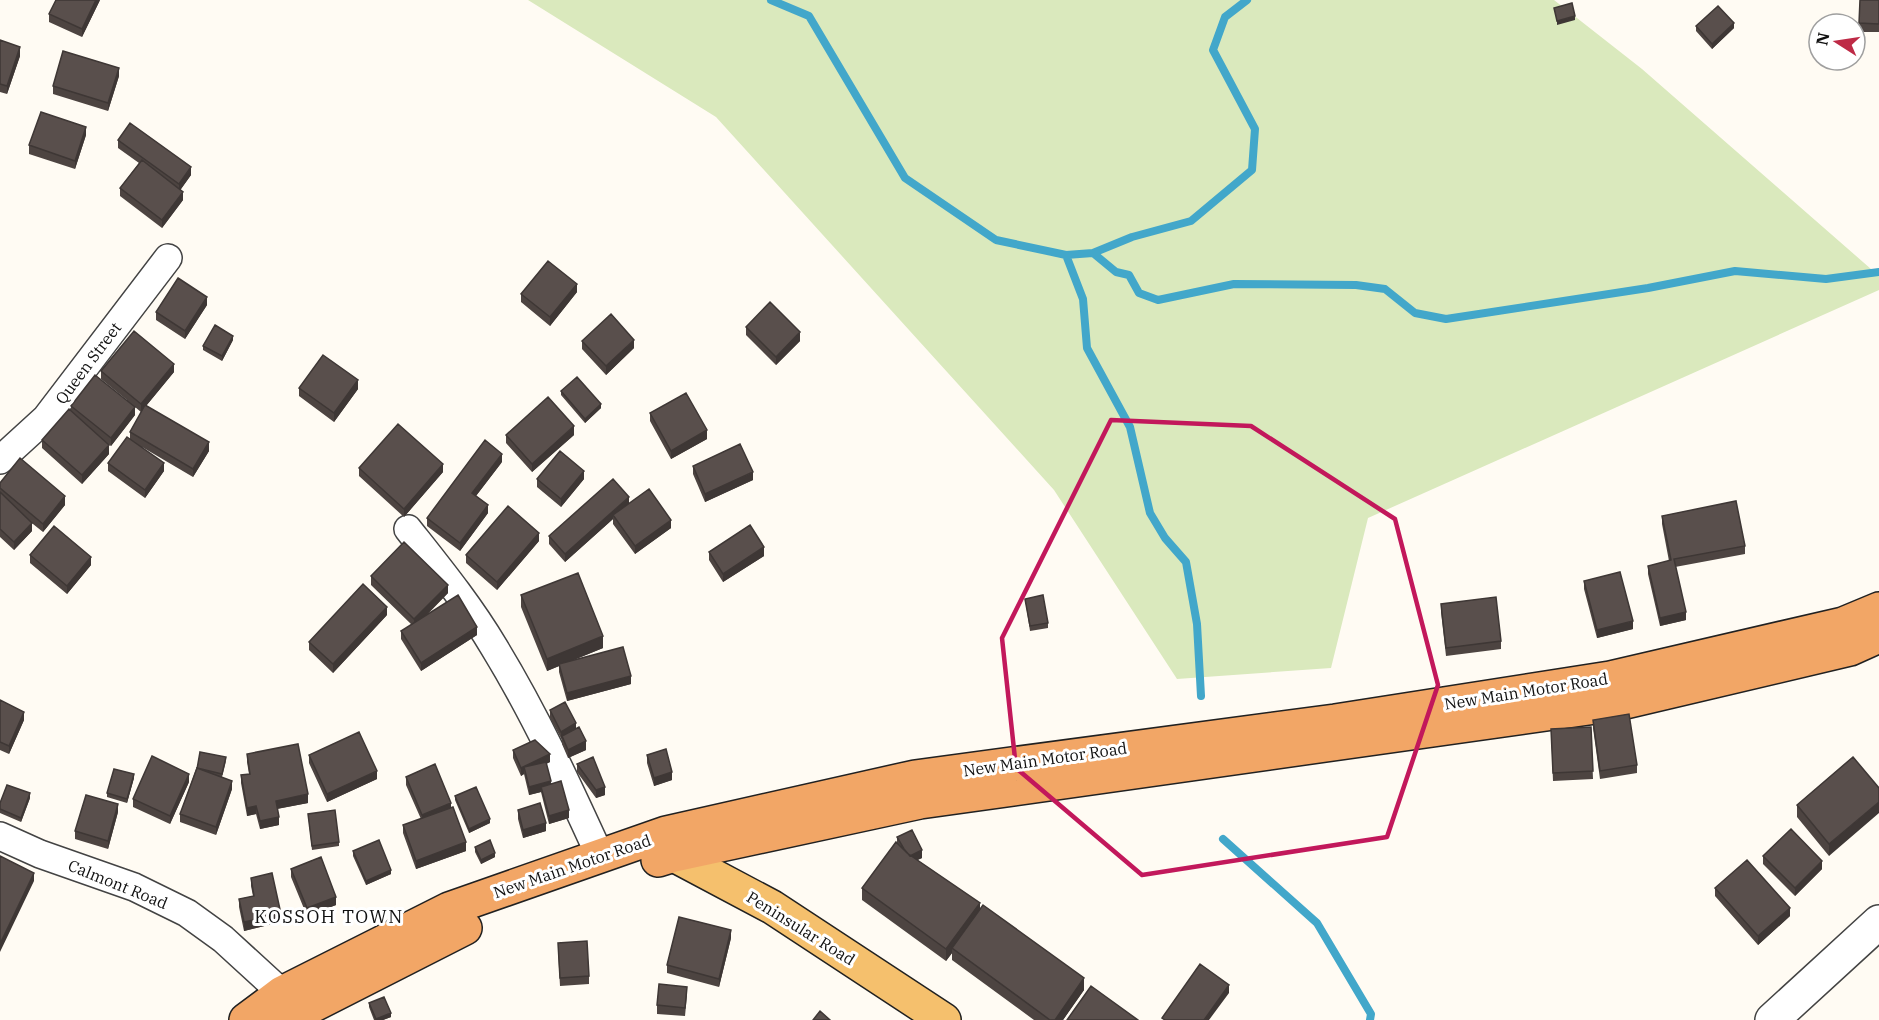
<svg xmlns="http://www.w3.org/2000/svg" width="1879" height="1020" viewBox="0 0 1879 1020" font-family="'IBM Plex Serif',serif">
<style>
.green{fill:#dae9bd}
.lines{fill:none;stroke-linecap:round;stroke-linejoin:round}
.stream{stroke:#42a7ca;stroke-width:8}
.minor-casing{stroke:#434343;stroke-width:30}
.tertiary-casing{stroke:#434343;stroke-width:36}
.primary-casing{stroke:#212121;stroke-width:36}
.trunk-casing{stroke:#212121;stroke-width:36}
.minor{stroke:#fff;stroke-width:27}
.tertiary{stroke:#fff;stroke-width:33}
.primary{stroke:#f5c06d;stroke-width:33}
.trunk{stroke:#f2a666;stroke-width:33}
.wall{fill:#4d4441}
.shaded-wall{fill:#3e3735}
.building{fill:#594f4c;stroke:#3e3735;stroke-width:1.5}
.marked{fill:none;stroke:#c2185b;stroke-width:4.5;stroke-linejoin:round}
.labels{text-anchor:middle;stroke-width:6;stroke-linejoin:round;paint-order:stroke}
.street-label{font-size:16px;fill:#101010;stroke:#fff}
.neighbourhood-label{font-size:18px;letter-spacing:1.5px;fill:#101010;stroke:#fff}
</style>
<rect width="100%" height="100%" fill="#fffbf3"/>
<path class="green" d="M528,0h1026l88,69 237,207v14l-511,228 -37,150 -154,11 -123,-189 -338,-373z"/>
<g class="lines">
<path class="stream" d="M771,0l38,16 96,162 91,62 70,15 17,44 4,49 43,79 20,86 15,25 21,24 11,62 4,72
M1093,253l39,-16 59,-16 61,-51 3,-41 -42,-79 12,-33 22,-17
M1066,255l27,-2 23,19 13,3 10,18 19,7 76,-16 122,1 29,4 30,24 31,6 202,-31 87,-17 91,8 53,-7
M1223,839l94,84 54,91 -1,6"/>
<defs>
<path id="minor" d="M0,460l46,-42 122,-160
M408,529c30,38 61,76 86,118 41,67 74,139 106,209
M0,836l40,18 94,33 53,26 36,26 59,54"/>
<path id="tertiary" d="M1772,1020l107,-98"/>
<path id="primary" d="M668,838l6,17 98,52 172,113"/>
<path id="trunk" d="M658,860l16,-5 246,-53 697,-98 233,-55 29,-13
M246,1020l36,-27 167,-84 217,-76 249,-56 420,-56 275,-43 233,-54 36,-15
M289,1020l9,-7 167,-85"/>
</defs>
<use href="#minor" class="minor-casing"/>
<use href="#tertiary" class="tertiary-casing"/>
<use href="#primary" class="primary-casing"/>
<use href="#trunk" class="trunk-casing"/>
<use href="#minor" class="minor"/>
<use href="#tertiary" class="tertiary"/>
<use href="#primary" class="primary"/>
<use href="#trunk" class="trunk"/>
</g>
<path class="wall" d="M100,0l-18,37 -33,-15v-8z
M1860,0h19v32h-20z
M1696,26l38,2 -22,21 -16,-18z
M0,40l20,16 -13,38 -7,-2z
M119,76l-11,35 -55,-17v-8z
M86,135l-11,34 -46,-15v-9z
M118,140l73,35 -11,15 3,10 -21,28 -42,-32v-8l19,-25 -21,-15z
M577,292l-27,34 -29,-24v-8z
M207,305l-22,34 -29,-19v-8z
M746,327l54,14 -24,24 -30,-30z
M233,340l-11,21 -19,-11v-4z
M582,341l52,7 -28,27 -24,-26z
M101,371l73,1 -28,34 63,45 -16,26 -51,-30 22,24 -19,27 -37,-27v-8l22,-24v-7l13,-23 -2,3 -6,-5v8l-24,31 -7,-5 5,13 -27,30 -40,-36v-8l29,-29v-5l56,-6 -26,-21z
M299,388l59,1 -24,33 -35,-26z
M561,391l40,17 -16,15 -24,-28z
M650,413l57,26 -36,20 -21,-38z
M506,435h68l-42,37 -26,-29z
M502,462l-26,34 12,17 -28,38 -33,-25v-8z
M693,466l60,14 -48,22 -12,-28z
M359,468l84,4 -39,45 -45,-41z
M537,479h47l-23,28 -24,-20z
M0,483l65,22 -22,27 -15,-12 4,11 -18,19 -14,-13z
M629,504l42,24 -36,26 -22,-30v-5l-48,43 -16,-18v-8z
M1662,516l83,30v8l-70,13 11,53 -26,6 -12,-52v-8l21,-5 -7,-37z
M539,541l-42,49 -31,-27v-8z
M709,552l55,4 -41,26 -14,-22z
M30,555l61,10 -24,29 -37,-31z
M371,576l77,17 -23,24 52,18 -56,36 -20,-32v-8l11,-6 -41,-40z
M1584,581l49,48 -36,9 -13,-49z
M521,595l82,53 -32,13 60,23 -64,17 -8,-29v-6l-12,5 -26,-64z
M1025,599l23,24v5l-18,3z
M1441,604l60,37v8l-55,7 -5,-44z
M387,615l-54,58 -24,-23v-8z
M0,700l24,20 -15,34 -9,-4z
M550,710l26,18 10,22 -18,8 -6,-14v-4l-12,-22z
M1593,720l44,45v8l-37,6 -7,-51z
M1591,727l2,52 -40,2 -2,-52z
M513,750l37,12 -4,2 5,20 18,34 -20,6 -8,-32 -12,3 -5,-21 -3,2 -8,-18z
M247,754l61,49 -31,6 2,16 -19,4 -4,-15 -9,2 -6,-33v-8l8,-1 -2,-12z
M309,755l68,24 -50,23 -18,-39z
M647,755l25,25 -18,6 -7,-23z
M1853,757l-24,99 -32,-39v-12z
M226,761l-4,16 10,12 -16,46 -36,-13v-8l16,-45z
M577,764l28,31 -9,3 -19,-26z
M406,777l45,30 15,44 -50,18 -13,-36v-8l18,-6 -15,-34z
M134,778l-7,25 -20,-6v-4z
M189,782l-19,42 -37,-17v-8z
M455,796l35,27 -21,10 -14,-33z
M30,798l-9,24 -21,-9v-10z
M518,810l28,21 -23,7 -5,-19z
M118,812l-10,37 -33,-10v-8z
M308,814l31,28v4l-27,4z
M897,837l25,21 -5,2 167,130 -21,30h-29l-82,-60v-7l-6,8 -84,-61v-12l35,-45z
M475,847l20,10 -14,7 -6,-12z
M353,851l38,23 -25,11 -13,-29z
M1763,856l59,13 -27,27 -32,-32z
M291,869l45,36 -29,11 -16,-39z
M251,878l30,44 -37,9 -5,-24v-8l14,-3 -2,-10z
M1715,888l75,28 -32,29 -43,-49z
M731,938l-12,49 -52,-14v-8z
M558,951l31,25v8l-29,2z
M687,995l-2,21 -28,-2v-9z
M369,1003l22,14 -8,3h-9l-5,-13z"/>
<path class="shaded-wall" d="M96,0h4l-18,37v-8z
M1575,16v4l-18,5v-4z
M1734,23v5l-22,21v-5z
M20,47v9l-13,38v-8z
M119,68v8l-11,35v-8z
M86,127v8l-11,34v-8z
M191,167v8l-12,17v-8z
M183,192v8l-21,28v-8z
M577,284v8l-27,34v-9z
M207,297v8l-22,34v-8z
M800,332v9l-24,24v-8z
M233,336v4l-11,21v-5z
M634,340v8l-28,27v-9z
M174,364v8l-33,40v-8z
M358,380v9l-24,33v-9z
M601,404v4l-16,15v-4z
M135,407v8l-24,31v-8z
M574,426v9l-42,37v-8z
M707,430v9l-36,20v-8z
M209,442v9l-16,26v-8z
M109,445v9l-27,30v-9z
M502,454v8l-30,39v-8z
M164,463v8l-19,27v-8z
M443,464v8l-39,45v-8z
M584,471v8l-23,28v-8z
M753,472v8l-48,22v-8z
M65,496v9l-22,27v-8z
M629,497v8l-16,10v4l-48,43v-8z
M488,505v8l-28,38v-8z
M671,520v8l-36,26v-8z
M32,523v8l-18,19v-8z
M539,533v8l-42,49v-8z
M764,547v9l-41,26v-8z
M91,557v8l-24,29v-8z
M448,585v8l-34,34v-8z
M387,607v8l-54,58v-9z
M1686,612v8l-26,6v-8z
M1633,621v8l-36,9v-8z
M477,627v8l-56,36v-8z
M603,636v12l-56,23v-12z
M631,676v8l-64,17v-8z
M24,712v8l-15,34v-8z
M576,723v9l-14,4 -1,4v-8z
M586,741v9l-18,8v-8z
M550,754v8l-24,11 -2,-6v7l-3,2v-8z
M377,771v8l-50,23v-8z
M672,772v8l-18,6v-8z
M134,774v4l-7,25v-4z
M189,774v8l-19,42v-8z
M232,781v8l-16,46v-8z
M551,781v8l-10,-2v5l-12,3v-8z
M605,787v8l-9,3v-8z
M30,793v5l-9,24v-4z
M308,794v9l-32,6v-8z
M1879,802v11l-50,43v-12z
M451,803v8l-29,12v-8z
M118,804v8l-10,37v-8z
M256,806v8l-9,2v-8z
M569,810v8l-20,6v-8z
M279,817v8l-19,4v-8z
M490,819v4l-21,10v-4z
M546,823v8l-23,7v-8z
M466,842v9l-50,18v-8z
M922,850v8l-15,7v-8z
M495,853v4l-14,7v-4z
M1822,861v8l-27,27v-8z
M391,870v4l-25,11v-4z
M34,873v8l-34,71v-8z
M336,897v8l-29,11v-8z
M980,903v11l-28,34v5l-6,8v-12z
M1790,908v8l-32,29v-9z
M281,914v8l-37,9v-9z
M731,930v8l-12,49v-8z
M1084,978v12l-21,30h-8z
M1229,985v8l-20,27h-5z
M391,1013v4l-8,3h-7v-1z"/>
<path class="building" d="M56,0h40l-14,29 -33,-15z
M1860,0h19v24l-20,-1z
M1572,3l3,13 -18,5 -3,-13z
M1718,6l16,17 -22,21 -16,-18z
M0,40l20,7 -13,39 -7,-2z
M63,51l56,17 -11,35 -55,-17z
M41,112l45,15 -11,34 -46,-16z
M130,123l61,44 -12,17 -61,-44z
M142,160l41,32 -21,28 -42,-32z
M548,261l29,23 -27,33 -29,-23z
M178,278l29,19 -22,34 -29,-19z
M770,302l30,30 -24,25 -30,-30z
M611,314l23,26 -28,26 -24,-25z
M215,325l18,11 -11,20 -19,-10z
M134,331l40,33 -33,40 -40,-33z
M323,355l35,25 -24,33 -35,-25z
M95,375l40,32 -24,31 -40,-32z
M577,377l24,27 -16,15 -24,-28z
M686,393l21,37 -36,21 -21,-38z
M548,397l26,29 -42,38 -26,-29z
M145,405l64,37 -16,27 -63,-37z
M69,409l40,36 -27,30 -40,-35z
M398,424l45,40 -39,45 -45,-41z
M127,437l37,26 -19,27 -37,-27z
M485,440l17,14 -30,39 16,12 -28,38 -33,-25z
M740,444l13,28 -48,22 -12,-28z
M560,451l24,20 -23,28 -24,-20z
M20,458l45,38 -22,28 -43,-36v-5z
M613,479l16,18 -64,57 -16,-18z
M649,489l22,31 -36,26 -22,-31z
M0,492l32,31 -18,19 -14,-13z
M1736,501l9,45 -71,13 12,53 -26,6 -12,-52 23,-6 -9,-44z
M508,506l31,27 -42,49 -31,-27z
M750,525l14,22 -41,27 -14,-22z
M54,526l37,31 -24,29 -37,-31z
M404,542l44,43 -34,34 -43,-43z
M1620,572l13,49 -36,9 -13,-49z
M578,573l25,63 -56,23 -26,-64z
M363,584l24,23 -54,57 -24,-22z
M458,595l19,32 -56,36 -20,-32z
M1043,595l5,28 -18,3 -5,-27z
M1496,597l5,44 -55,7 -5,-44z
M623,647l8,29 -64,17 -8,-29z
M0,700l24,12 -15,34 -9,-4z
M565,702l11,21 -15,9 -11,-22z
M1629,714l8,51 -37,6 -7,-51z
M579,727l7,14 -18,9 -6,-14z
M1591,727l2,44 -40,2 -2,-44z
M359,732l18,39 -50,23 -18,-39z
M535,740l15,14 -29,14 -8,-18z
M298,744l10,50 -32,7 3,16 -19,4 -4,-15 -9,2 -6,-33 9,-1 -3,-20z
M666,749l6,23 -18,6 -7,-23z
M200,752l26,5 -4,17 -25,-6v1z
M152,756l37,18 -19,42 -37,-17z
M593,757l12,30 -9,3 -19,-26z
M1853,757l26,31v14l-50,42 -32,-39z
M546,762l5,19 -22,6 -5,-20z
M435,764l16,39 -29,12 -16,-38z
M197,768l35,13 -16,46 -36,-13z
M114,769l20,5 -7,25 -20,-6z
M561,781l8,29 -20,6 -8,-29z
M7,785l23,8 -9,25 -21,-9v-6z
M476,787l14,32 -21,10 -14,-33z
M86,795l32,9 -10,37 -33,-10z
M540,803l6,20 -23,7 -5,-20z
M453,807l13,35 -50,19 -13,-36z
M335,810l4,32 -27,4 -4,-32z
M1791,829l31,32 -27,27 -32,-32z
M912,830l10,20 -12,6 -6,-7 -7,-12z
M379,840l12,30 -25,11 -13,-30z
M490,840l5,13 -14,7 -6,-13z
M896,842l11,11 73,50 -34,46 -84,-61z
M0,856l34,17 -34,71z
M321,857l15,40 -29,11 -16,-39z
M1747,860l43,48 -32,28 -43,-48z
M272,873l9,41 -37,8 -5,-23 15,-3 -3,-18z
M983,905l101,73 -29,42h-5l-98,-72z
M679,917l52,13 -12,49 -52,-14z
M587,941l2,35 -29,2 -2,-35z
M1200,964l29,21 -25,35h-39l-3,-2z
M659,984l28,3 -2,21 -28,-3z
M1091,986l47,34h-71z
M384,997l7,16 -15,6 -7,-16z
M820,1011l10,9h-17z"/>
<path class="marked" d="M1111,420l140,6 144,93 43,166 -51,152 -245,38 -126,-107 -14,-130z"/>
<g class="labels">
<g class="street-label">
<text transform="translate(88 363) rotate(-53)" y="6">Queen Street</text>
<text transform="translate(1526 691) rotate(-9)" y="6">New Main Motor Road</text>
<text transform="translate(1045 759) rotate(-8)" y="6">New Main Motor Road</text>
<text transform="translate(572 866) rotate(-19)" y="6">New Main Motor Road</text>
<text transform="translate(118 884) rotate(22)" y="6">Calmont Road</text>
<text transform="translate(801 928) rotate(32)" y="6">Peninsular Road</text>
</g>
<g class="neighbourhood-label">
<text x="329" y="923">KOSSOH TOWN</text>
</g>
</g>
<g transform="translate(1837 42) rotate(282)"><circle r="28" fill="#ffffff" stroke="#9f9f9f" stroke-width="1.5"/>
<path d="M0-4.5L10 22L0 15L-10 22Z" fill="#be2a46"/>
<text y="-9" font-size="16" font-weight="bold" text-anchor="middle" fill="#101010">N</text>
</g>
</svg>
